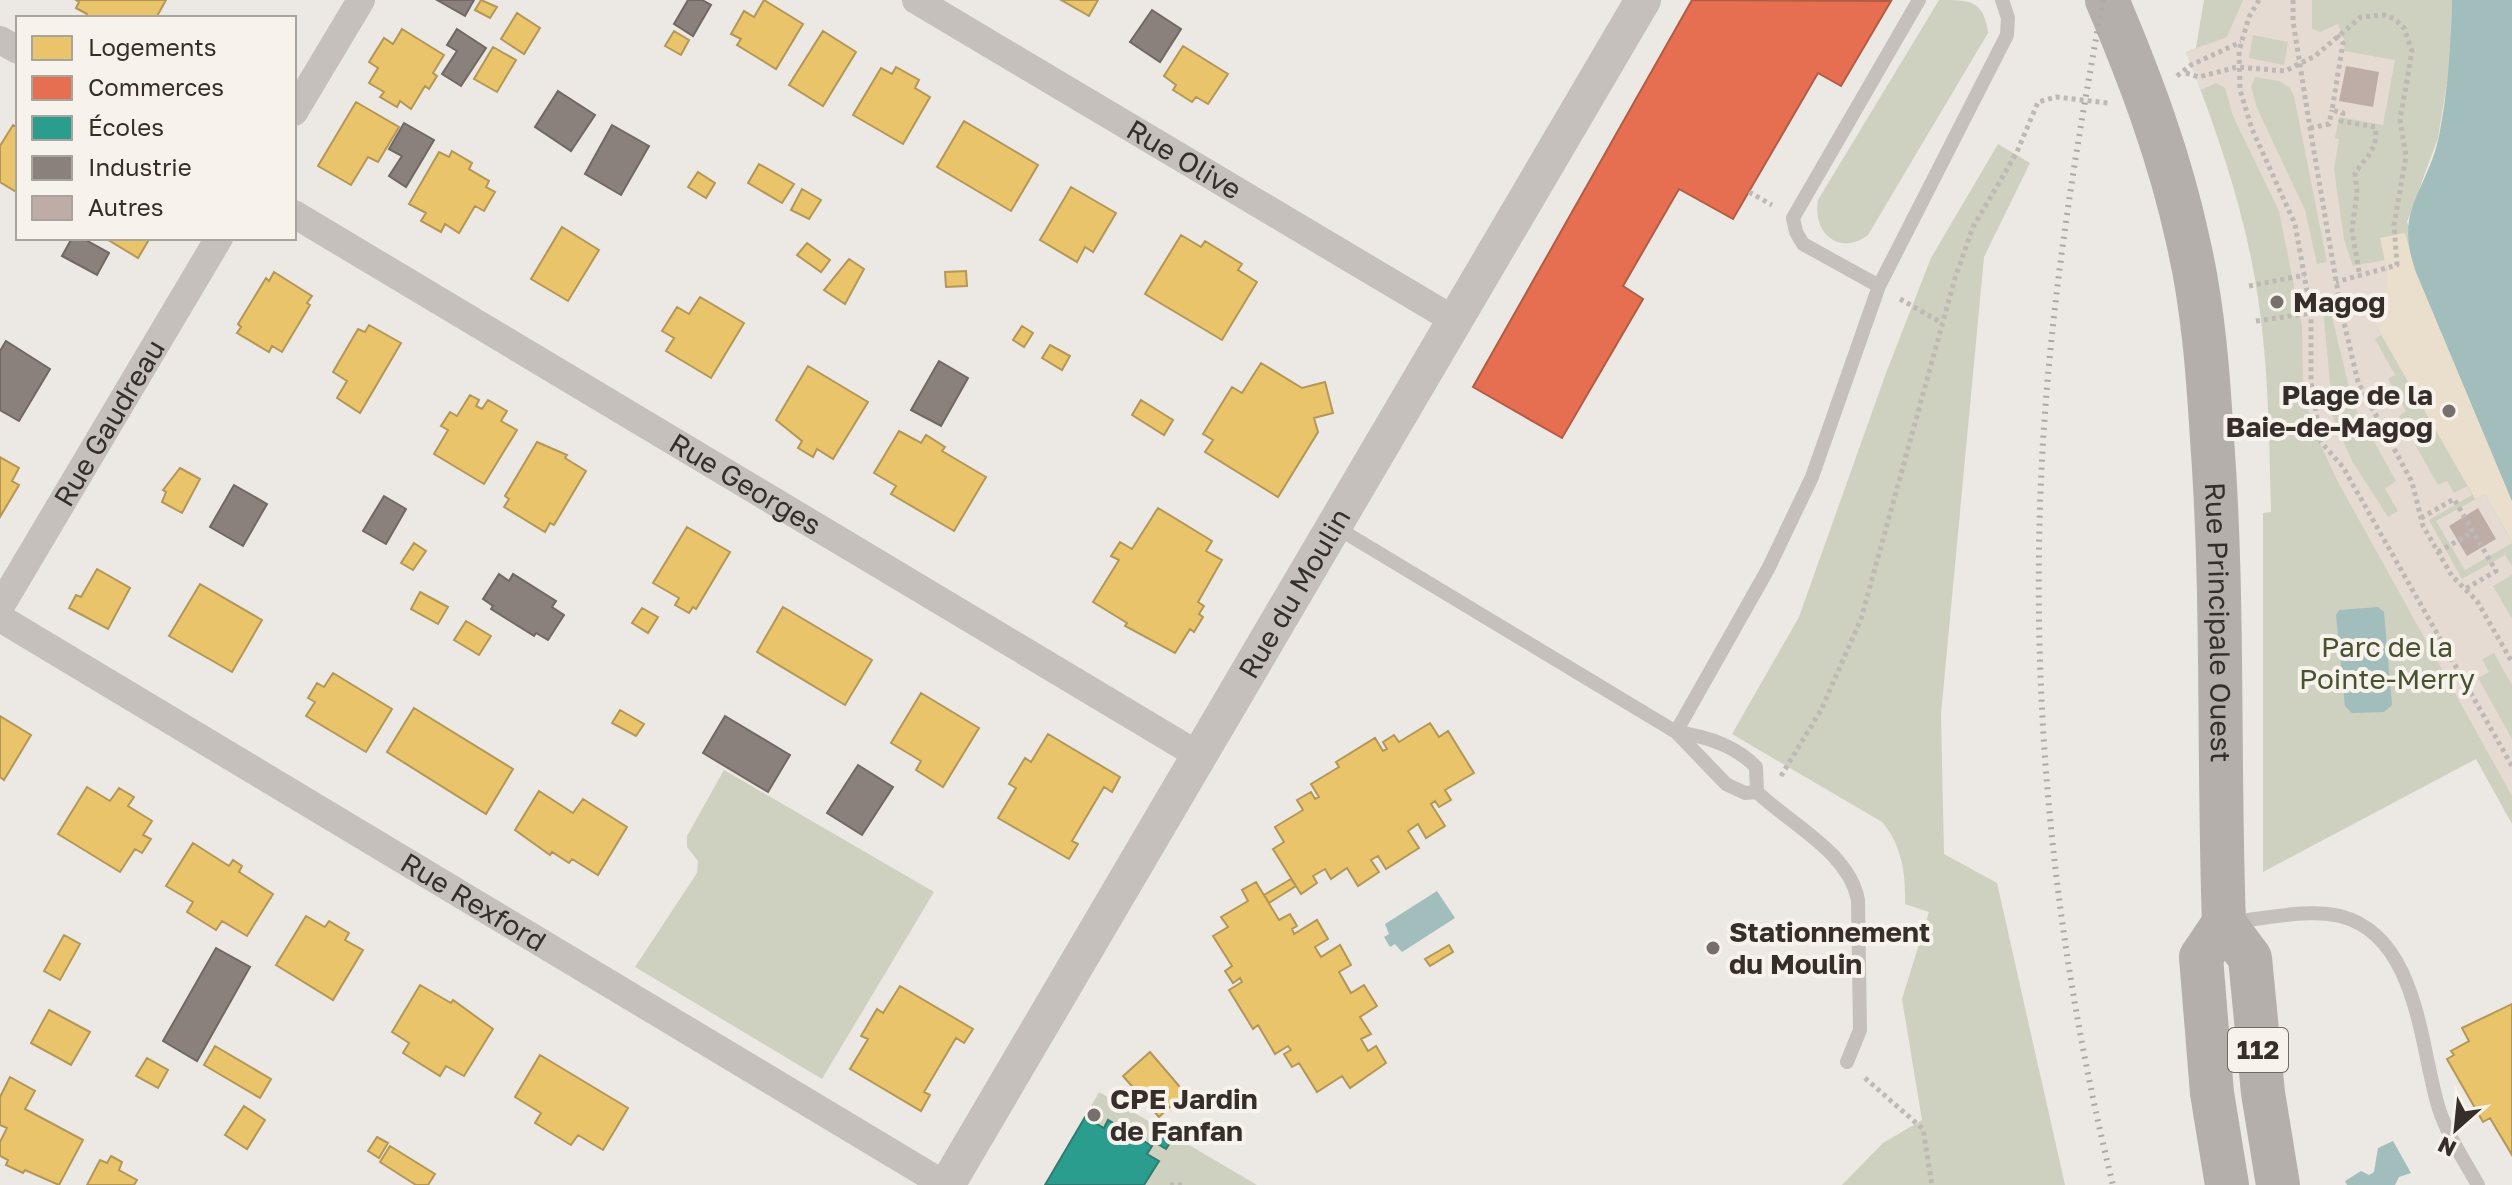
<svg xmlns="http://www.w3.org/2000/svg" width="2512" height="1185" viewBox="0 0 2512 1185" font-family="'Golos Text',sans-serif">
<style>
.green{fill:#ced1bf}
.sand{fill:#eadecd}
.plaza{fill:#e5dbd2;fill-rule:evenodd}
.water{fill:#a1bdbc}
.homes{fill:#e9c46a;stroke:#b39757;stroke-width:2}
.shops{fill:#e76f51;stroke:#b25c45;stroke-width:2}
.schools{fill:#2a9d8f;stroke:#2e7c71;stroke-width:2}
.industry{fill:#8a817c;stroke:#716863;stroke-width:2}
.building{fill:#beada7}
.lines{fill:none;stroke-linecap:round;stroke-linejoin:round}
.path{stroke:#beb9b5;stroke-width:5;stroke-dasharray:4 4;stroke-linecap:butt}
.service{stroke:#c5c0bc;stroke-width:14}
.minor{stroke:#c5c0bc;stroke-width:28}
.tertiary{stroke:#c5c0bc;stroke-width:36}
.primary{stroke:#b4afab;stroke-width:44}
.rail{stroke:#ada9a6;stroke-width:6;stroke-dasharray:2 6;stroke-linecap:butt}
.poi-dot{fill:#766f6b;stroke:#f8f2ec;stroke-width:3}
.labels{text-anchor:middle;stroke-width:8;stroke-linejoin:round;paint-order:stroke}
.shield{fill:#f8f2ec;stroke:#706964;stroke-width:2}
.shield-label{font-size:26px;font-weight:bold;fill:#362e2a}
.street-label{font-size:28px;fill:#362e2a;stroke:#f8f2ec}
.poi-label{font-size:28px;font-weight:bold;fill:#362e2a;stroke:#f8f2ec;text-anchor:start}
.park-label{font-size:28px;fill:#475231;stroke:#f8f2ec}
</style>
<rect width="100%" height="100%" fill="#ece8e4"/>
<path class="green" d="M1939,0c31,0 45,0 49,33l-120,202c-29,22 -56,-3 -50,-35z
M2204,0h248l-1,58 -13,80 -31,84 105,279v323l-36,-65 -213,113v-359l8,-1c-2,-71 -2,-142 -13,-214 -12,-84 -41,-167 -72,-246l10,-4z
M1998,144l32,19 -46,94 -43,457 3,140 53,29 68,302h-223l41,-42 39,-23 -20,-121 27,-87 -24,-8c1,-29 -3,-59 -23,-82l-150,-88 67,-117 87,-244 45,-115z
M724,770l210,122 -112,187 -187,-112 62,-94 1,-12 -11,-14v-11z
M1099,1092l158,93h-113l15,-24 -12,-7 5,-8 -43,-26 -5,8 -19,-11z"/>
<path class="sand" d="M2405,233l11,39 96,229v41l-27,-48 -10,5 -108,-189 11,-7 9,-32 -7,-33z"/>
<path class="plaza" d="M2243,0h69v29l8,3 18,-8 7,18 -1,9 51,9 -12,65 -44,-8 -4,21 4,1 -5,30 10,71 9,26 32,-6 3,22 -3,12 -18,16 14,25 -6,4 20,36 -7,4 18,32 -7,5 39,69 9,-4 7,12 13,-7 5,9 -43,25 33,59 43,-24 7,11v9l-19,11 19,33v66l-18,-32 -12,6 7,13 -11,6 34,61v57l-175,-316 -26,-56 -8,-46 -1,-52 -23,-115 -46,-95 -8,-28 -9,-5 -15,7 -15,-38 41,-15zM2253,35l35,7 -4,23 -35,-7zM2255,77l24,4 11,7 4,8 33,166 -10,2 -12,-54 -48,-102 -6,-21zM2327,296l26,108 43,77 -11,8 13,22 -10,6 -36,-56 -19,-44 -11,-120z
M2485,494l27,49 -47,27 -29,-49z"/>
<path class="water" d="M2452,0h60v501l-96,-229c-23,-64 11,-79 23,-136 9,-45 12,-90 13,-136z
M2378,607l6,5 8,93 -8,7 -32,1 -7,-7 -9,-91 3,-5z
M1437,891l18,27 -53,34 -7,-8 -5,3 -6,-10 5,-3 -4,-10z
M2393,1141l18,32 -12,4 -4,8h-48l-2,-4 16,-10 8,4 5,-3 4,-24z"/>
<path class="homes" d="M76,0h90l-10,18h-71l2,-4 -11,-6 3,-6z
M481,0l16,7 -7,11 -15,-8z
M764,0l39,24 -27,45 -39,-24 4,-6 -10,-5 13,-23 10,6z
M1061,0h37l-9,16z
M517,13l23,15 -16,26 -23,-15z
M402,29l42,26 -11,18 4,3 -8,13 -4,-3 -14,23 -11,-8 -3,6 -17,-10 4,-5 -15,-9 9,-15 -9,-6 15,-24 9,6z
M674,31l15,9 -8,15 -16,-9z
M823,31l33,21 -33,54 -34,-21z
M1183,46l45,28 -20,30 -12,-7 -4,5 -19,-12 3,-5 -12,-9z
M493,47l23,13 -19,32 -23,-13z
M896,67l23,13 -4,8 15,9 -27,47 -50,-29 28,-47 11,6z
M356,102l43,25 -21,35 -10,-5 -17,28 -33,-19z
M964,121l74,44 -27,46 -74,-44z
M13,125l5,3v65l-18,-11v-36z
M452,151l20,12 -3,6 20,12 -3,6 9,5 -11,19 -9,-5 -16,27 -14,-9 -4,8 -20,-11 5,-8 -17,-9 30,-52 10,5z
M759,164l35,20 -12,19 -34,-20z
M698,172l17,11 -9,15 -18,-11z
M1071,187l45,26 -23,39 -8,-5 -8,15 -37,-22z
M802,189l19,11 -12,19 -18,-9z
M562,227l37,23 -31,51 -37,-22z
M1181,235l20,12 4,-6 37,23 -4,6 19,12 -35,58 -77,-46z
M105,238h45l-12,20z
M807,243l23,17 -9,12 -24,-17z
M849,259l15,10 -19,35 -21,-14z
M966,271l1,15 -21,1 -1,-15z
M274,272l38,24 -5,7 3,2 -28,47 -10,-6 -3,6 -32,-19 4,-6 -3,-3 28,-46 3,3z
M700,297l44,26 -33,55 -45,-27 8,-13 -12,-7 15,-24 12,7z
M369,325l32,18 -41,70 -23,-15 10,-17 -14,-9 25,-43 7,3z
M1022,326l11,7 -9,14 -11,-7z
M1050,345l20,11 -8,14 -20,-12z
M1261,363l41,25 23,-6 8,31 -19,5 4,14 -40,65 -73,-45 8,-12 -10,-6 29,-47 10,6z
M808,366l60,36 -35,57 -16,-10 -4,8 -15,-9 4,-7 -26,-21z
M470,395l9,5 -3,6 6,3 6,-9 19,11 -6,10 16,9 -33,54 -50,-30 14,-24 -7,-4 9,-14 7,4z
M1141,400l32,20 -9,15 -32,-20z
M899,431l22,12 5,-8 19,12 -3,4 44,26 -32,54 -63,-37 5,-8 -22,-13z
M537,442l30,13 -2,3 21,13 -32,54 -4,-2 -5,9 -41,-25 5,-8 -4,-3z
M0,457l19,11 -7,13 7,4 -19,32z
M180,468l20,11 -18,34 -20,-11 4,-10 -3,-2z
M1158,508l54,33 -6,10 16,9 -24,42 6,4 -5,8 4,3 -9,15 -4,-3 -15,24 -50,-27 2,-3 -34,-21 26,-42 -8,-4 9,-14 12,7z
M687,527l43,25 -34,57 -3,-2 -4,6 -14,-8 4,-7 -26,-15z
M414,543l12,8 -13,19 -12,-7z
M97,569l33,19 -22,41 -39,-21 7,-13 5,2z
M200,584l62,36 -30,52 -63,-36z
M420,592l28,15 -10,17 -27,-15z
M783,607l89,53 -27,45 -88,-53z
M642,608l16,9 -10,16 -16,-10z
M466,621l25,15 -12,19 -25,-15z
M333,673l59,36 -26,43 -60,-36 9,-14 -7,-4 9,-15 7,4z
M921,693l58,35 -36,59 -27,-17 5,-9 -30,-18z
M414,708l99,61 -27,45 -99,-62z
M620,710l24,14 -8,12 -24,-13z
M0,716l31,19 -27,45 -4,-3z
M1430,723l9,14 9,-6 26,42 -29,17 6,10 -12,7 -4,-6 -4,3 14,22 -19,12 -8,-14 -10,7 11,17 -33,21 -8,-13 -7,4 8,12 -21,14 -11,-18 -16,11 -6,-10 -12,7 4,7 -16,11 -28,-45 11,-7 -9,-15 28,-17 -6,-10 14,-8 4,7 4,-2 -8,-13 28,-17 -3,-5 39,-24 8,13 4,-2 -4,-7 11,-7 5,7z
M1048,734l72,43 -8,15 -8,-5 -32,54 6,3 -9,15 -71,-41 18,-30 -7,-4 16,-26 6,4z
M87,787l23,14 9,-13 15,9 -6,9 24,15 -9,14 8,4 -9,14 -7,-4 -15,23 -62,-38z
M539,791l34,22 10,-14 44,28 -29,48 -26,-16 -3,4 -17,-11 -2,3 -35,-25z
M193,843l36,23 4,-6 9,6 -3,6 34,22 -26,42 -25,-15 -6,9 -29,-18 6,-10 -27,-16z
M1291,879l5,7 -27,17 -5,-8z
M1256,882l23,38 11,-6 7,12 -5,3 2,5 23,-14 11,19 -13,8 6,10 19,-12 11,20 -12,7 12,21 13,-8 13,21 -17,11 11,17 -10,5 7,12 8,-5 10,17 -36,25 -8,-12 -25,16 -18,-29 -7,4 -8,-13 7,-4 -3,-4 -13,8 -17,-29 -5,4 -24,-39 13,-8 -2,-4 -7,5 -8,-12 7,-5 -19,-30 15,-9 -7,-10 27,-16 -6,-11z
M306,916l19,11 4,-6 20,12 -4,7 18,10 -30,50 -57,-35z
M64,935l16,9 -20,36 -16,-9z
M1449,945l4,7 -23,14 -5,-7z
M420,985l31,18 2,-3 40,29 -29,47 -18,-10 -6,10 -37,-23 6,-10 -17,-11z
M900,986l73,43 -9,14 -8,-5 -32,54 6,3 -9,16 -71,-42 18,-30 -7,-3 16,-27 6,4z
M2512,1004v151l-22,-37 -7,4 -36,-63 7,-4 -3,-4 18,-10 -7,-13z
M49,1010l41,22 -19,33 -40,-22z
M215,1046l56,33 -11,19 -56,-33z
M1150,1052l35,41 -26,24 -36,-41z
M540,1055l88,53 -25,42 -25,-15 -7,10 -36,-22 6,-10 -26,-16z
M147,1058l21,12 -10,18 -22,-12z
M10,1077l25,14 -10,18 58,31 -24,45 -34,-15 -2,3 -17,-8 2,-5 -8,-4v-14l7,-14 -7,-3v-28z
M244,1106l21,14 -18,29 -22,-14z
M377,1137l11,6 -9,15 -11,-7z
M390,1146l45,28 -7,11h-12l-36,-23z
M111,1156l11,6 -3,8 18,10 -3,5h-47l13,-25 7,3z"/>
<path class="shops" d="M1692,0l199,1 -50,85 -23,-13 -85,146 -54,-30 -56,97 20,13 -81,139 -89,-51z"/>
<path class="schools" d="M1085,1117l19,11 4,-8 44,26 -5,8 12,7 -15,24h-99z
M1157,1130l15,10 -6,9 -15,-9z"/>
<path class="industry" d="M437,0h37l-9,16z
M688,0h14l9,5 -18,31 -19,-12z
M1152,10l29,19 -21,33 -30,-20z
M457,29l29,19 -25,38 -19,-12 15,-23 -10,-6z
M558,91l37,24 -24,36 -36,-24z
M404,123l30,17 -28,47 -17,-11 13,-20 -13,-7z
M612,125l37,21 -28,49 -36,-21z
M72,238h10l27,15 -12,22 -35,-19z
M6,341l44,28 -31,52 -19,-11v-59z
M939,361l29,17 -27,48 -30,-16z
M234,485l33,19 -24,42 -33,-19z
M384,496l22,13 -20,35 -23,-13z
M499,574l10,7 4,-7 43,27 -4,6 12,8 -16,25 -12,-7 -2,3 -43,-27 2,-3 -10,-7z
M725,716l65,39 -22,37 -65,-39z
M858,765l35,22 -31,48 -35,-22z
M216,948l34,19 -53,94 -34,-20z"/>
<path class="building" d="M2346,66l33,6 -6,35 -34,-6z
M2478,508l18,31 -29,17 -18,-30z"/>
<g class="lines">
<path class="path" d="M2259,0l-10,17 -10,34 1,39 12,39 43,95 16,89v69l10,60 22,25 169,299
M2293,0v21l17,107 31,182 17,72 54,100 11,44 29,50 25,25 35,61
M2337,35l6,8 -11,67 11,3 -2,8 34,6c4,21 -9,30 -20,46l2,20 -5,38 8,46
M2186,73l13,4 38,-10 48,4 30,-15 46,-39 23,-2 11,4 9,9 8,23 -12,69 6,36 -12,69 3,40 -61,17
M2177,76l14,-11 50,-23
M2310,128l19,-4 3,-14
M1749,192l23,13
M2249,286l56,-11
M1900,299l42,24
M2256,321l55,-8
M2421,518l33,-19 42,72 -31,18
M2438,552l35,-20
M1781,776l40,-66 40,-91 94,-341 18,-51 44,-75 21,-50 18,-5 52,6
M1865,1078l58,51 9,56
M1170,1185h12"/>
<path class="service" d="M1879,286l-76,-42 -7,-12 -3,-14 126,-218
M1334,526l342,206 50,52 19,9 12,-1c33,32 92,60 101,108l2,130 -13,32
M1676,732l92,-163 44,-92 67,-191 128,-251 1,-17 -6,-18
M1676,732c29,4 59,13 80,35l1,25
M2231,922c34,-3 76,-14 109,-6 79,20 80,133 99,193 9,27 25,51 39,76"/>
<g class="minor">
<path id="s1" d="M916,0l538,320"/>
<path d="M0,40l18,10"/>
<path d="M294,112l67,-112"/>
<path id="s2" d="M294,214l904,541"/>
<path id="s3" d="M0,607l219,-369"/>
<path id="s4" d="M0,618l945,567"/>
</g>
<path class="tertiary" id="s5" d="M947,1185l696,-1185"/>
<g class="primary">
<path id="s6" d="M2107,0c33,78 63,157 81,241 15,64 20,132 24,198 12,161 6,322 12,484l26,35 13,135 15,92"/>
<path d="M2224,923l-23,34 11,136 15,92"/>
</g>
<path class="rail" d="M2103,0c-27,147 -51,293 -60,442 -15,248 10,502 70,743"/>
</g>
<g class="poi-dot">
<circle cx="2277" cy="302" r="8"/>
<circle cx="2449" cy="411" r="8"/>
<circle cx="1713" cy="948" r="8"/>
<circle cx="1094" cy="1115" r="8"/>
</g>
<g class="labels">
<rect class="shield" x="2228" y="1028" width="60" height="44" rx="6"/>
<g class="shield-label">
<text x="2258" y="1059">112</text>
</g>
<g class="street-label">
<text dy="10" stroke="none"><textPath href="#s1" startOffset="312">Rue Olive</textPath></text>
<text dy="10" stroke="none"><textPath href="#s3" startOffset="214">Rue Gaudreau</textPath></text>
<text dy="10" stroke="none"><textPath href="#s2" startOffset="526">Rue Georges</textPath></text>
<text dy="10" stroke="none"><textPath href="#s5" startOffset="686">Rue du Moulin</textPath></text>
<text dy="10" stroke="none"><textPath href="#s6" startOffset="638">Rue Principale Ouest</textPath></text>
<text dy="10" stroke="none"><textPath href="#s4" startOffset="552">Rue Rexford</textPath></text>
</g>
<g class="poi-label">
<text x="2293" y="312">Magog</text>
<text x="2433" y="405" text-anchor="end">Plage de la<tspan x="2433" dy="32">Baie-de-Magog</tspan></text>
<text x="1729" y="942">Stationnement<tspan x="1729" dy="32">du Moulin</tspan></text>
<text x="1110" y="1109">CPE Jardin<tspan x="1110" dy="32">de Fanfan</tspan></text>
</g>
<g class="park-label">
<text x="2387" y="657">Parc de la<tspan x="2387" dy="32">Pointe-Merry</tspan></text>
</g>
</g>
<rect x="16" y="16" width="280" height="224" fill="#f8f2ec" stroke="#aaa49e" stroke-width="2"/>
<rect x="32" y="36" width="40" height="24" fill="#e9c46a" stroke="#aaa49e" stroke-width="2"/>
<text x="88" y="56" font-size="24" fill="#362e2a">Logements</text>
<rect x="32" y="76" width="40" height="24" fill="#e76f51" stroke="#aaa49e" stroke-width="2"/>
<text x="88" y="96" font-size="24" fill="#362e2a">Commerces</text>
<rect x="32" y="116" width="40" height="24" fill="#2a9d8f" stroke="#aaa49e" stroke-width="2"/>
<text x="88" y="136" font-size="24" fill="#362e2a">Écoles</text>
<rect x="32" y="156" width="40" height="24" fill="#8a817c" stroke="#aaa49e" stroke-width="2"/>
<text x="88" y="176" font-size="24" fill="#362e2a">Industrie</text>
<rect x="32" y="196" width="40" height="24" fill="#beada7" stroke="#aaa49e" stroke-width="2"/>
<text x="88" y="216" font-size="24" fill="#362e2a">Autres</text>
<g transform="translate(2456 1129) rotate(207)" stroke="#f8f2ec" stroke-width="6" paint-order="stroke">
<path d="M0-6L14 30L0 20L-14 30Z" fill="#362e2a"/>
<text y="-12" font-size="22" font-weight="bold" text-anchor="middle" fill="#362e2a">N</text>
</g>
</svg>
